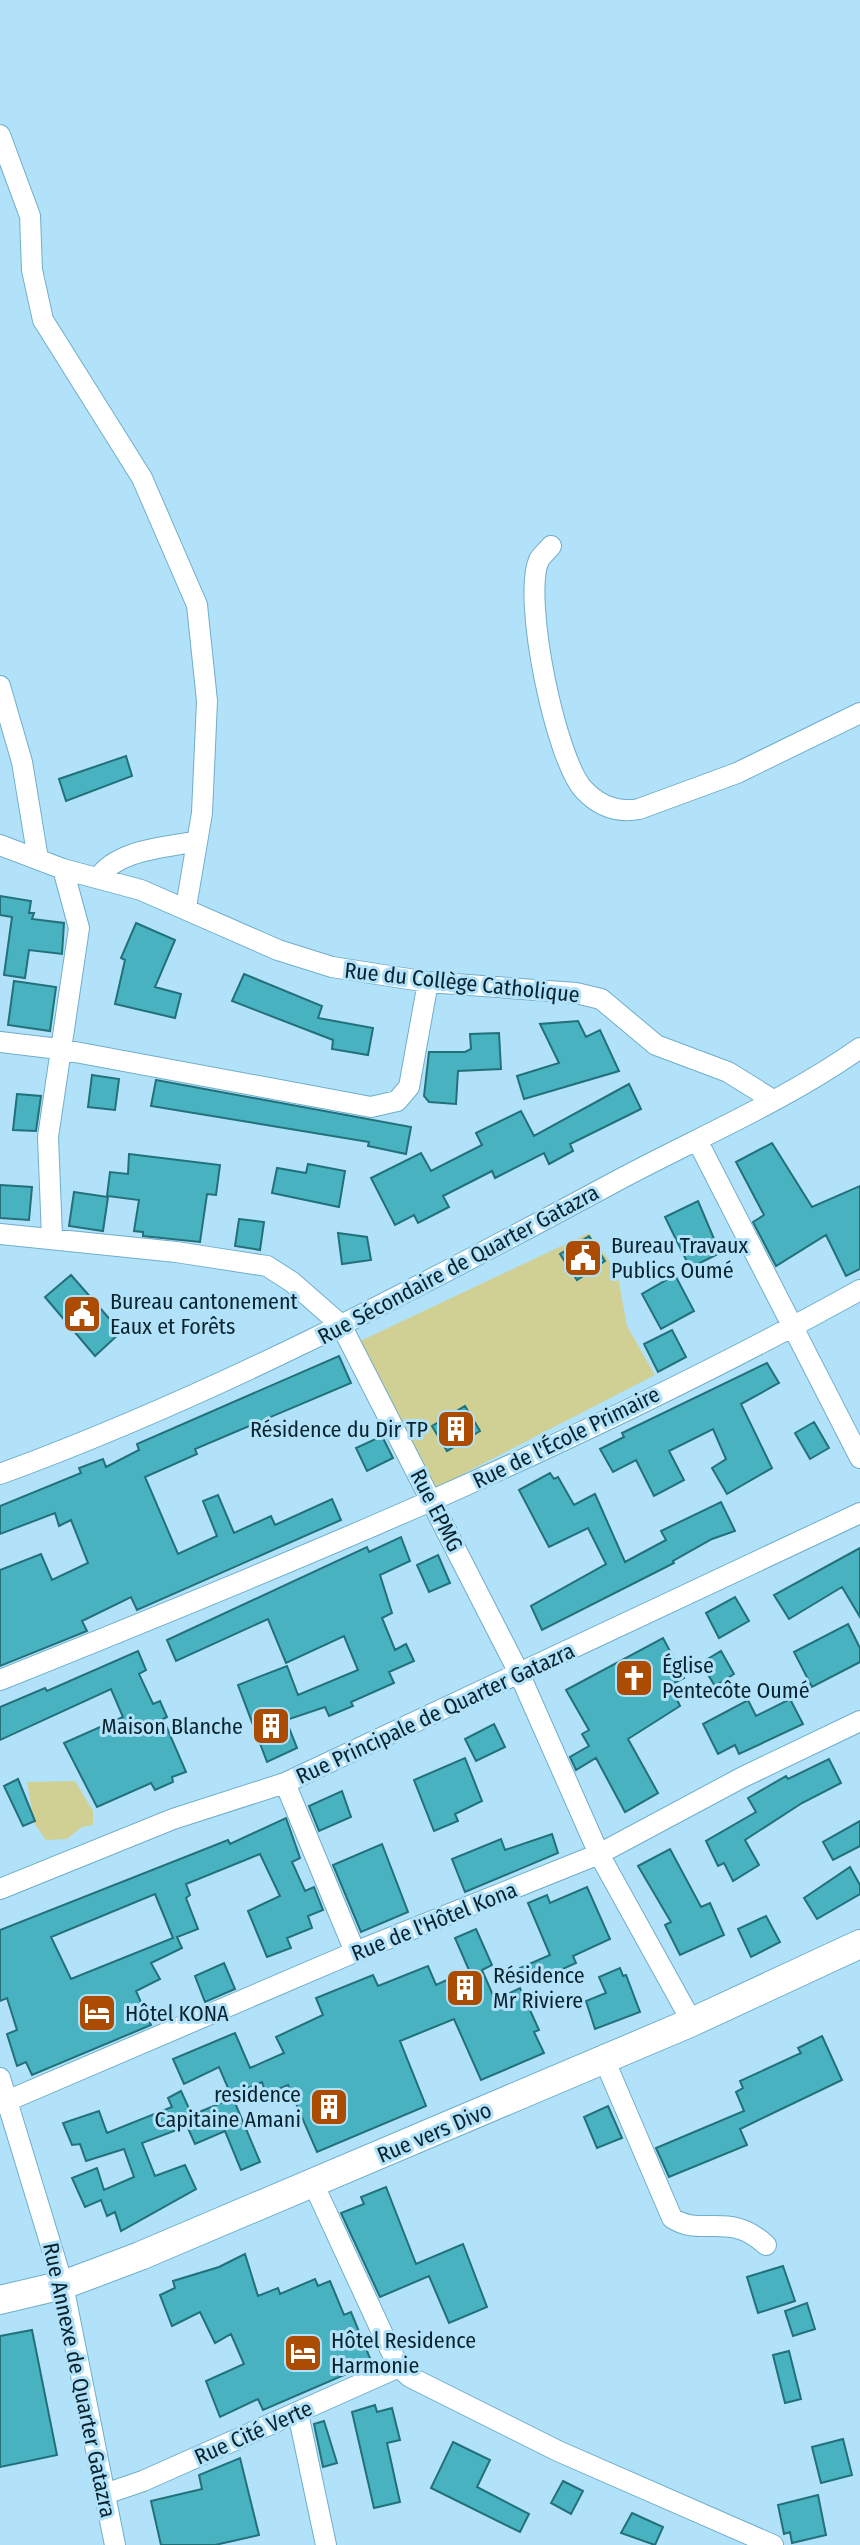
<svg xmlns="http://www.w3.org/2000/svg" width="860" height="2545" viewBox="0 0 860 2545" font-family="'Fira Sans Condensed',sans-serif">
<style>
.green{fill:#d0d095}
.building{fill:#49b2c1;stroke:#22707a;stroke-width:2;fill-rule:evenodd}
.lines{fill:none;stroke-linecap:round;stroke-linejoin:round}
.minor-casing{stroke:#70aec9;stroke-width:22}
.secondary-casing{stroke:#70aec9;stroke-width:30}
.minor{stroke:#fff;stroke-width:20}
.secondary{stroke:#fff;stroke-width:28}
.labels{text-anchor:middle;stroke-width:6;stroke-linejoin:round;paint-order:stroke}
.street-label{font-size:22px;fill:#09232d;stroke:#b1e2f9}
.poi-label{font-size:22px;fill:#09232d;stroke:#b1e2f9;text-anchor:start}
</style>
<rect width="100%" height="100%" fill="#b1e2f9"/>
<path class="green" d="M589,1233l28,38 10,55 28,49 -219,113 -82,-144z
M75,1781l18,30v14l-11,2 -15,12 -21,1 -12,-17 -7,-41z"/>
<path class="building" d="M126,756l6,20 -66,25 -7,-22z
M0,896l31,5 -2,12h5l-2,6 32,4 -2,31 -33,-4 -4,28 -21,-3 8,-58 -12,-2z
M136,923l39,17 -20,47 26,7 -6,24 -60,-14 10,-44 -4,-2z
M244,974l78,32 -4,12 55,10 -5,27 -36,-6 1,-9 -101,-39z
M14,981l42,6 -6,44 -42,-6z
M578,1021l8,16 14,-7 19,41 -95,28 -7,-23 42,-13 -19,-39z
M499,1033l2,36 -43,2 -2,33 -27,-2 -5,-6 5,-44h36l6,-3 -1,-15z
M92,1075l27,4 -4,31 -27,-3z
M156,1080l255,47 -5,27 -38,-8 1,-4 -218,-36z
M629,1084l12,25 -71,35 3,7 -24,13 -5,-11 -49,25 -3,-7 -49,25 6,11 -31,16 -4,-8 -19,10 -24,-47 50,-25 10,18 51,-26 -6,-12 45,-22 13,25z
M17,1094l24,2 -5,35 -23,-1z
M772,1143l40,64 48,-21v83l-14,7 -20,-41 -50,31 -23,-44 11,-7 -28,-53z
M129,1154l91,11 -4,30 -9,-1 -7,48 -57,-6v-4l-9,-1 5,-31 -32,-4 3,-24 18,2z
M308,1164l37,7 -6,36 -67,-14 5,-25 29,5z
M0,1185l32,2 -3,33 -29,-2z
M74,1192l34,5 -5,34 -34,-5z
M698,1201l22,52 -30,15 -25,-51z
M239,1219l25,3 -4,28 -25,-4z
M338,1233l29,4 4,23 -29,4z
M589,1236l16,25 -28,19 -17,-26z
M71,1275l50,57 -26,24 -50,-59z
M675,1275l19,36 -33,18 -19,-35z
M672,1330l14,27 -28,15 -14,-28z
M339,1356l12,27 -156,66 2,5 -52,23 33,77 39,-18 -14,-35 15,-6 16,38 37,-17 4,9 57,-26 9,21 -204,90 -6,-13 -49,24 5,10 -87,35v-96l41,-16 11,26 36,-17 -17,-43 -12,6 -4,-13 -55,21v-28l81,-33 -2,-5 24,-9 3,8 33,-17 -2,-6z
M767,1363l12,20 -38,21 31,64 -45,26 -15,-26 14,-9 -13,-30 -44,22 15,29 -30,16 -18,-36 -23,12 -13,-23 24,-12 -2,-4z
M465,1406l15,25 -33,20 -15,-25z
M814,1422l15,26 -19,11 -15,-26z
M382,1436l11,22 -26,13 -11,-23z
M550,1473l4,6 4,-2 16,28 21,-11 30,68 41,-22 -5,-9 60,-29 14,29 -23,8 -39,22 1,2 -132,67 -11,-24 75,-42 -18,-36 -39,19 -30,-57z
M401,1537l9,24 -30,14 12,38 -10,5 13,32 11,-6 8,17 -25,11 5,11 -43,19 2,4 -24,10 -4,-9 -39,13 11,28 -30,14 -29,-77 49,-19 11,29 60,-25 -14,-34 -58,27 -18,-44 -92,42 -9,-21 200,-93 2,5z
M860,1548v69l-18,-30 -53,32 -15,-24z
M438,1555l12,28 -21,9 -12,-27z
M735,1597l14,24 -30,17 -13,-25z
M848,1624l12,24v14l-48,25 -18,-35z
M663,1638l21,40 -14,7 10,21 -52,33 30,54 -33,19 -29,-54 -20,12 -6,-13 19,-11 -7,-12 7,-4 -23,-40z
M138,1651l8,19 -7,4 14,30 7,-3 7,16 -4,2 23,53 -14,5 1,5 -18,8 -4,-7 -54,24 -33,-64 59,-26 -12,-28 -111,51v-33l45,-19 2,3z
M721,1651l13,23 -19,12 -14,-23z
M790,1699l13,25 -64,30 -4,-9 -17,9 -15,-30 45,-24 8,16z
M494,1724l11,23 -29,14 -11,-22z
M465,1758l17,43 -27,13 3,7 -24,10 -20,-51z
M829,1759l12,24 -39,20 -57,37 14,25 -26,16 -9,-18 -6,3 -12,-25 50,-29 -8,-14 38,-22 2,3z
M18,1779l17,42 -12,5 -19,-40z
M342,1791l9,26 -32,14 -10,-25z
M286,1818l14,40 -8,4 13,29 9,-4 9,23 -15,6 4,12 -25,10 4,10 -24,9 -19,-46 32,-15 -20,-42 -74,30 4,11 -4,3 12,31 -21,8 5,11 -31,15 9,16 -24,12 15,34 -119,50 -6,-13 -9,4 -10,-32 10,-4 -10,-32 -7,3v-71l228,-90 2,4zM155,1894l18,44 -102,41 -20,-42z
M860,1821v25l-27,14 -10,-18z
M552,1834l6,19 -93,39 -13,-33 49,-20 4,11z
M382,1844l26,68 -47,20 -28,-67z
M670,1849l31,58 9,-4 14,32 -44,20 -15,-30 6,-3 -33,-56z
M850,1867l10,18v9l-43,25 -13,-21z
M587,1887l23,52 -37,17 3,7 -49,22 -7,-17 30,-13 -22,-52 19,-8 3,8z
M766,1916l14,26 -29,15 -13,-28z
M476,1929l16,36 -10,5 13,30 25,-12 19,42 -5,2 10,21 -63,27 -27,-61 -54,22 26,65 -109,46 -29,-67 -22,9 -4,-12 -31,13 -12,-28 -35,17 -11,-25 62,-26 15,35 34,-15 -8,-16 47,-22 -7,-17 57,-23 5,11 50,-20 8,19 33,-15 -14,-32z
M224,1963l11,26 -30,13 -10,-26z
M620,1968l3,8 3,-1 14,37 -45,17 -9,-28 20,-8 -7,-16z
M822,2036l20,44 -102,49 7,16 -78,32 -13,-29 88,-37 -8,-19 7,-4 -3,-7 61,-28 -3,-5z
M181,2091l11,24 41,-17 27,64 -19,8 -16,-39 -30,13 -8,-18 -45,17 13,33 30,-11 11,24 -75,42 -6,-19 -8,4 -6,-16 -16,7 -13,-29 25,-10 7,22 30,-13 -10,-28 -38,12 -6,-17 -8,1 -9,-22 36,-12 8,22 65,-26 -4,-9z
M608,2106l14,32 -25,10 -13,-31z
M386,2187l30,77 47,-20 24,63 -38,16 -20,-47 -49,21 -39,-84 23,-9 -3,-7z
M245,2254l13,42 20,-8 2,6 35,-15 3,7 12,-5 14,34 7,-3 21,51 -109,47 -5,-11 -38,18 -14,-36 38,-17 -13,-30 -16,9 -15,-31 -28,14 -12,-31 15,-7 -2,-7 46,-14z
M783,2266l12,35 -37,12 -11,-36z
M807,2303l8,26 -22,7 -8,-25z
M32,2330l25,125 -57,12v-131z
M789,2351l12,48 -16,4 -12,-48z
M375,2405l2,7 15,-4 8,32 -13,3 13,59 -26,6 -22,-96z
M324,2421l13,42 -14,4 -9,-43z
M843,2439l9,36 -31,8 -9,-36z
M453,2442l37,18 -13,27 52,27 -9,18 -89,-44z
M240,2458l19,77 -44,10h-54l-10,-44 51,-12 -3,-14z
M563,2481l20,10 -12,23 -20,-11z
M818,2495l8,40 -34,8 -2,-11 -6,2 -6,-29z
M632,2513l31,14 -8,18 -34,-12z"/>
<g class="lines">
<defs>
<path id="minor" d="M0,135l30,81 2,54 11,50 99,158 55,127 10,96 -5,112 -16,94
M551,546c-3,4 -9,9 -12,14 -17,38 17,201 45,230 15,16 33,23 55,19l98,-36 123,-60
M0,686l22,76 16,97
M0,845l63,24 78,21 137,60 54,17 96,15 148,11 25,6 55,46 72,27 45,28
M98,878c20,-29 67,-30 99,-37
M0,1042l59,7 312,58 26,-6 12,-14 19,-105
M698,1142l162,316
M0,1234l176,18 91,14 25,16 49,43 178,348 80,181 93,168
M52,1237l-4,-100 31,-209 -16,-59
M0,1474c213,-78 412,-183 611,-290 83,-45 171,-81 249,-136
M0,1680c292,-117 584,-237 860,-390
M285,1783l70,169
M0,1889l173,-70 112,-36 575,-270
M604,2059l68,159c30,20 56,-8 94,27
M0,2078l63,207 52,260
M0,2104l355,-152 244,-98 144,-77 117,-56
M313,2183l73,158 13,26 11,10 148,74 215,94
M298,2413l28,132
M105,2494l38,-13 256,-114"/>
<path id="secondary" d="M0,2300l63,-15 77,-29 552,-234 168,-78"/>
</defs>
<use href="#minor" class="minor-casing"/>
<use href="#secondary" class="secondary-casing"/>
<use href="#minor" class="minor"/>
<use href="#secondary" class="secondary"/>
</g>
<defs>
<symbol id="civic-square" viewBox="-11 -11 22 22"><rect x="-9" y="-9" width="18" height="18" rx="4" fill="#ac4c02" stroke="#b1e2f9"/><path d="M-.6-6.5H3V-4.5H.6V-3L4-1V1h2V6H-6V1h2V-1L-.6-3ZM-1.2 2.5V6h2.4V2.5Z" fill="#fff"/></symbol>
<symbol id="building-square" viewBox="-11 -11 22 22"><rect x="-9" y="-9" width="18" height="18" rx="4" fill="#ac4c02" stroke="#b1e2f9"/><path d="M-4-6H4V6H1V3H-1V6H-4ZM-2.5-4.3h1.7v1.8h-1.7ZM.8-4.3h1.7v1.8H.8ZM-2.5-1h1.7V.8h-1.7ZM.8-1h1.7V.8H.8Z" fill="#fff"/></symbol>
<symbol id="church-square" viewBox="-11 -11 22 22"><rect x="-9" y="-9" width="18" height="18" rx="4" fill="#ac4c02" stroke="#b1e2f9"/><path d="M-1.2-6h2.4v3.5h3.3v2.4h-3.3V6h-2.4V-.1h-3.3v-2.4h3.3Z" fill="#fff"/></symbol>
<symbol id="hotel-square" viewBox="-11 -11 22 22"><rect x="-9" y="-9" width="18" height="18" rx="4" fill="#ac4c02" stroke="#b1e2f9"/><path d="M-6-4.5h1.5V1H6V5H4.5V3h-9V5H-6ZM-4 0a1.8 1.8 0 1 1 3.6 0ZM.5 0V-2.5h3Q6-2.5 6 0Z" fill="#fff"/></symbol>
</defs>
<g fill-rule="evenodd">
<use href="#civic-square" x="561" y="1236" width="44" height="44"/>
<use href="#civic-square" x="60" y="1292" width="44" height="44"/>
<use href="#building-square" x="434" y="1407" width="44" height="44"/>
<use href="#church-square" x="612" y="1656" width="44" height="44"/>
<use href="#building-square" x="249" y="1704" width="44" height="44"/>
<use href="#building-square" x="443" y="1966" width="44" height="44"/>
<use href="#hotel-square" x="75" y="1991" width="44" height="44"/>
<use href="#building-square" x="307" y="2085" width="44" height="44"/>
<use href="#hotel-square" x="281" y="2331" width="44" height="44"/>
</g>
<g class="labels">
<g class="street-label">
<text transform="translate(462 982) rotate(6)" y="8">Rue du Collège Catholique</text>
<text transform="translate(458 1264) rotate(-28)" y="8">Rue Sécondaire de Quarter Gatazra</text>
<text transform="translate(566 1437) rotate(-26)" y="8">Rue de l'École Primaire</text>
<text transform="translate(437 1510) rotate(63)" y="8">Rue EPMG</text>
<text transform="translate(435 1713) rotate(-25)" y="8">Rue Principale de Quarter Gatazra</text>
<text transform="translate(434 1921) rotate(-22)" y="8">Rue de l'Hôtel Kona</text>
<text transform="translate(434 2132) rotate(-23)" y="8">Rue vers Divo</text>
<text transform="translate(80 2380) rotate(78)" y="8">Rue Annexe de Quarter Gatazra</text>
<text transform="translate(253 2432) rotate(-24)" y="8">Rue Cité Verte</text>
</g>
<g class="poi-label">
<text x="611" y="1253">Bureau Travaux<tspan x="611" dy="25">Publics Oumé</tspan></text>
<text x="110" y="1309">Bureau cantonement<tspan x="110" dy="25">Eaux et Forêts</tspan></text>
<text x="428" y="1437" text-anchor="end">Résidence du Dir TP</text>
<text x="662" y="1673">Église<tspan x="662" dy="25">Pentecôte Oumé</tspan></text>
<text x="243" y="1734" text-anchor="end">Maison Blanche</text>
<text x="493" y="1983">Résidence<tspan x="493" dy="25">Mr Riviere</tspan></text>
<text x="125" y="2021">Hôtel KONA</text>
<text x="301" y="2102" text-anchor="end">residence<tspan x="301" dy="25">Capitaine Amani</tspan></text>
<text x="331" y="2348">Hôtel Residence<tspan x="331" dy="25">Harmonie</tspan></text>
</g>
</g>
</svg>
